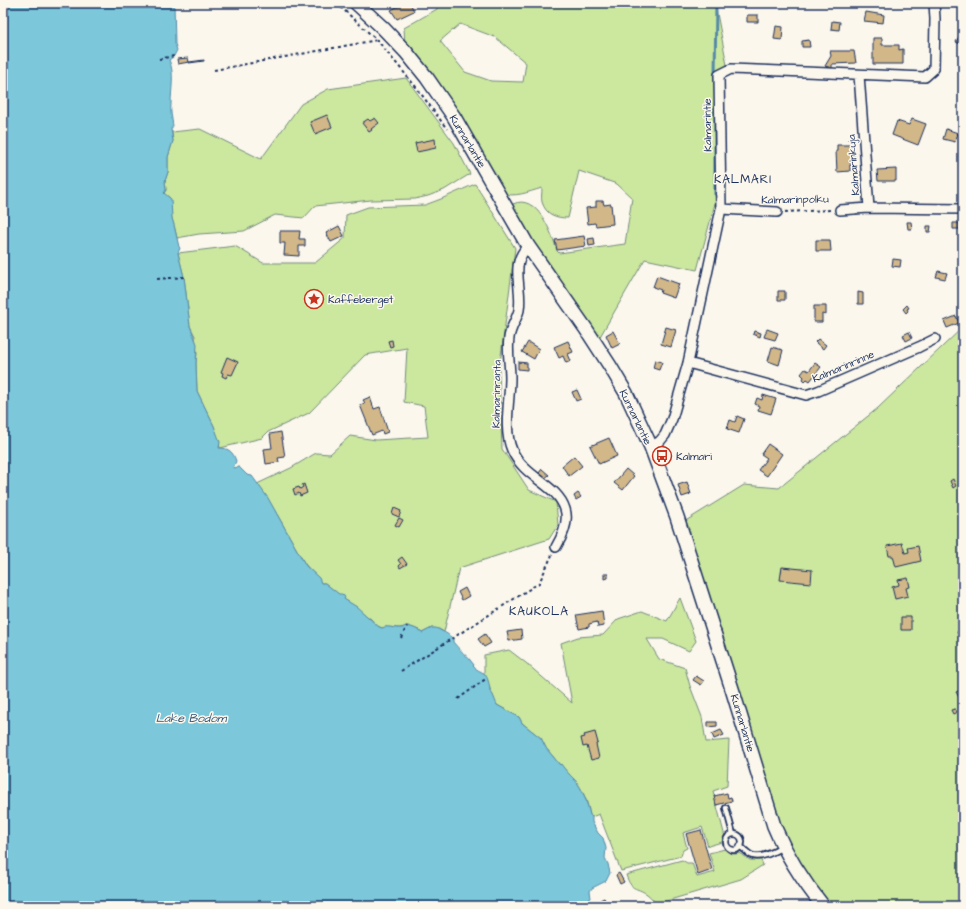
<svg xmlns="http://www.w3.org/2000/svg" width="966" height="909" viewBox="0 0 966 909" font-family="'Architects Daughter',sans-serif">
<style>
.green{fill:#cce79e;stroke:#748b7e;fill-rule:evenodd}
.water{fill:#7bc7da;stroke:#558aa8}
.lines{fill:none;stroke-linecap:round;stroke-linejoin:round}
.stream{stroke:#558aa8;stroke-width:3}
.building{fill:#d2b788;stroke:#1b2f5e}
.lane-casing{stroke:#1b2f5e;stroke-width:8}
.street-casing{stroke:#1b2f5e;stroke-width:12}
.secondary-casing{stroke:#1b2f5e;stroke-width:16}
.path{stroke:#1b2f5e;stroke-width:2;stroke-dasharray:3 3;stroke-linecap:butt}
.lane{stroke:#fbf7ec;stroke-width:4.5}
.street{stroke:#fbf7ec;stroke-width:9}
.secondary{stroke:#fbf7ec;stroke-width:13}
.labels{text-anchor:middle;stroke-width:3;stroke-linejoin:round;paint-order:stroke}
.street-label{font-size:11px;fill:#1b2f5e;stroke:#fbf7ec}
.poi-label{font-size:11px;fill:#1b2f5e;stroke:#fbf7ec;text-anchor:start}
.neighbourhood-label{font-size:12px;letter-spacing:1px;fill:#1b2f5e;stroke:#fbf7ec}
.water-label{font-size:12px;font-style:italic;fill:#33557d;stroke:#fbf7ec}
</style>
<rect width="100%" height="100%" fill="#fbf7ec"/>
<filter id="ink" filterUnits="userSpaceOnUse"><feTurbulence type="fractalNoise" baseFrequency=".025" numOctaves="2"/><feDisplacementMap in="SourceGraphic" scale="8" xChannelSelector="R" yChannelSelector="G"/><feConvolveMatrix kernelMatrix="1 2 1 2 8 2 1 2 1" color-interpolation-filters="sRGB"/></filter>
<g filter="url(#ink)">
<path class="green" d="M439,3h276l12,62 -13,13 3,118 -20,74 -52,-11 -47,81 -87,-129 2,-7c24,-11 39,29 44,47l2,2 66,-9 7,-46 -15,-14 -38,-13 -11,47c-12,0 -22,-3 -26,-16 -1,-4 0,-10 0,-14 -14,4 -27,10 -41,5l-96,-147 -1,-18 33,-19zM460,24l35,13 31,26 -3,19 -32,-1 -26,-9 -25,-31z
M406,78l48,65 16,31 -26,16 -16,6 -13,3 -44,1 -56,6 -11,12 -29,-3 -31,16 -45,3 -22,4 -3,-13 -2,-6 -3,-22 -4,-2 -1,-2 2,-3 -1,-9 3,-9v-15l5,-16 -1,-9 28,-3 61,30 40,-55 27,-15z
M475,184l40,64 -16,123 3,78 27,41 27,12 2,23 -9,14 -90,29 -15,64 -5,-3 -7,-1 -10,5 -3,-3 -11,-4 -8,2 -14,-1 -4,1 -6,-3 -5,-6 -27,-20 -19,-16h-4c-4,-8 -11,-12 -16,-19 -16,-27 -29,-55 -48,-80l34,-16 25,-15 14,1 20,-18 26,4 52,-3 -4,-31 -20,-4 3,-54 -42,7 -56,58 -41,19 -6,6 -42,10 -1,-6 -5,-16 -17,-35 -1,-28 1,-10 -2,-17 -5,-10 -6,-49 -6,-24 57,-7 28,17h52l30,-25 1,-23 22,-8 57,-2 16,-6z
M963,327v579h-133l-28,-35 -15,-25 -103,-324 60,-37 35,3 99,-80z
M680,598l16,43 -7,10 -26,-12h-16l12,20 26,9 5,18 12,31 4,25 23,-2 -2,46 -14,5 12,46 -3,5 -14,4 -6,-19 -19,6 4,15 -4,2 -2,6 -60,15 -22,-57 -7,3 -2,-2c-2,-12 -7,-26 -16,-36 -5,-5 -8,-8 -13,-14h-1l-14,-17 -5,-10 -19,-15 -3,-6 -22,-12 -2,-3 -11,-29v-18l25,-5 17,13 46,40 -11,-60 17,-6 25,-2 15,-16 24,-8 25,10z
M725,849c5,5 9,6 15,4l10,7h11l2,5 -22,14 -85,25c-2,-3 -5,-7 -9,-10 -12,-8 -15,-2 -21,-19l56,-15 5,3h5l5,14 18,-5 -6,-19z"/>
<path class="water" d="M3,3h171l1,41 2,6 -3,6 -5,4c6,12 2,30 2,44 -1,7 1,14 2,22l-2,3 2,12 -5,16v15l-3,9 1,9 -2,3 7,6 1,19 2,7 5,22 1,1 -2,5 6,24 6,49 7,18 -1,20 1,27 17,35 6,16 -1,6c10,0 14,4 17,13l-3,7 6,-1 8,8 5,1 16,22 38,68 13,12 2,5h4l14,11h3l3,3 -1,2 13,8 22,20 3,1c5,-3 13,1 19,0 4,0 2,-2 6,-2 5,1 11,3 15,7l10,-5h4c7,4 12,5 17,11v3c6,8 15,14 21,23l-1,1c3,4 8,5 12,8 3,4 5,12 5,17l3,4 4,10 22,12 3,6 19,15 5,10 14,17 1,-1c5,7 8,10 13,15 9,9 13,24 16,36l2,2v5l6,11 5,5 3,10 -1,10 3,6 2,9 -4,8 -14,7 -2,3 1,7 -8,6v2h-580z"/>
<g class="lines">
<path class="stream" d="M715,76l1,-73
M715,194v-84"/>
</g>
<path class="building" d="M405,3h5l4,8 -17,8 -6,-9z
M866,12l18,3 -1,8 -19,-2z
M747,15h11v7h-11z
M832,21l8,1 -1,8 -8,-1z
M776,26l7,1 -1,13 -8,-1z
M961,33l2,1v11l-7,-3z
M873,38h9v7h17v5l4,-1v15h-30z
M809,40l1,7h-8v-6z
M830,51h24l2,12 -24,1v4l-7,-2 6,-10z
M188,58l1,4 -11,2 -1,-5z
M204,60v1l-15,2v-1z
M327,115l5,12 -17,7 -5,-12z
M375,118l4,5 -8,6 1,1 -3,2 -7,-9 6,-4 2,2z
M912,119l14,5 -8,21 -26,-10 5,-14 12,4z
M946,129l12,4 -3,9 -12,-3z
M435,139l1,9 -19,4 -2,-9z
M837,145h13l1,10h3v5l-3,1v4h-1v6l-13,1 -1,-21h1z
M896,169v12h-18l-1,-11z
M596,201h7l1,4 7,-1 2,20 -17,2 -1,-3 -7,1 -2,-16 10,-1z
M907,222h4l1,7h-4z
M953,223h6l1,6h-7z
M339,226l5,10 -13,6 -5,-9z
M927,226h4l-1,6h-3z
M280,231h20l-1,8h6v7h-6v10l-15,-1 1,-12h-5z
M584,236l2,10 -29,4 -2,-10z
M594,238l1,7 -6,1 -1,-7z
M816,240h14l1,11h-15z
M893,259l8,1 -1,7 -8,-1z
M938,271l9,2 -2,6 -9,-2z
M657,276l22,8 -5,14 -14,-5 1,-3 -8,-3z
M778,291h7v9h-7z
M858,292l5,1v11h-5z
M907,305l2,3 -2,1 1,2 -2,2 -3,-4z
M814,306h12v9l-4,-1v8h-8z
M956,316l3,7 -12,5 -3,-7z
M666,327l10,3 -5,17 -10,-3z
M767,329l11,4 -3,7 -11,-3z
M613,331l7,13 -8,4 -6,-13z
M754,331l7,2 -1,4 -7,-3z
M909,332l3,6 -6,3 -3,-6z
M818,339l8,6 -3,4 -8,-7z
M392,340l1,6 -3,1 -2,-6z
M568,341l5,11 -5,2 3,7 -5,2 -3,-7 -4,2 -5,-11z
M528,342l11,7 -5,10 -12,-7z
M772,347l11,3 -4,15 -11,-4z
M227,357l11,5 -6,13 -4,-1 -2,4 -4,-2 1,-3 -2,-1z
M655,360l7,2 -3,8 -6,-2z
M518,362l9,1v7l-9,-1z
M815,363l6,4 -11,14 -3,-2 -2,2 -2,-2 1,-2 -3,-3 4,-5 4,2z
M577,390l4,9 -5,2 -4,-9z
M763,395l13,4 -5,15 -13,-4 1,-4 -4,-2 2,-6 5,2z
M370,397l4,12 6,-2 8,25 -5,2 -1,-3 -10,4 -12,-30 5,-2 -2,-3z
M737,416l7,3 -5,14 -12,-4 3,-9 5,2z
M281,432l4,25 -7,1 1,4 -13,2 -2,-15 8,-1 -2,-14z
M609,438l8,18 -18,8 -9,-18z
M768,444l14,10 -15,22 -9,-6 9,-12 -6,-4z
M574,456l8,10 -13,10 -7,-10z
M542,469l7,6 -4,3 -6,-5z
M626,469l8,7 -11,14 -9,-7z
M953,479l3,7 -3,2 -3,-7z
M687,482l4,12 -9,3 -4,-12z
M304,484l3,9 -7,3 -1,-3 -4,2 -2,-6 6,-2 1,2 3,-2 -1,-2z
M578,493l3,4 -5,3 -2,-4z
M394,508l7,3 -2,6 -7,-3z
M399,518l4,2 -4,7 -4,-2z
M902,543l3,10 4,-1 -1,-4 10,-2 3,15 -25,6 -3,-11h-4l-2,-10z
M402,557l5,7 -7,4 -1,-2 2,-2 -3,-4z
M782,567l30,3 -1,13 -31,-3z
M604,574h4v4l-4,1z
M908,578l2,9 -4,1 2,8 -13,3 -3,-12 7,-2 -1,-5z
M465,588l4,8 -7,4 -4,-8z
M602,611l2,15 -6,1 -1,-5 -8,2v3l-10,2 -3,-14z
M901,617h10v13h-10z
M961,629l2,3v12l-3,-4 1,-1 -4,-7z
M521,630l1,9 -13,2 -2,-9z
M485,634l6,9 -7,4 -6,-8z
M696,676l8,5 -3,4 -8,-5z
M963,689v15l-7,-12z
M955,709l2,3 -4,2 -2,-4z
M708,722h9v4l-9,1z
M721,730l3,5 -10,4 -2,-5z
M595,732l3,11 -2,1 3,14 -8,2 -4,-14 -4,1 -2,-9 4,-1 -1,-2z
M727,793l1,5 3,-1 1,4 -16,4 -2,-9z
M701,830l11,40 -14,5 -12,-41z
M619,873l5,9 -4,2 -4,-9z
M604,898l3,5 -4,2 -3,-5z"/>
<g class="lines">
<defs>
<path id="lane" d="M726,808l7,26
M726 842a8 8 0 1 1 16 0a8 8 0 1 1-16 0Z
M740,846c4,3 7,7 11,9 9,5 24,-4 32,-8"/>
<path id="street" d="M859,75l10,133 94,1
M721,209l56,3
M840,210l29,-2
M528,246c-19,19 -5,41 -9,64 -2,9 -9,18 -10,28 -2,13 1,27 1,40 0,21 -7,52 2,72 12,28 45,34 53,59 4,12 -3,28 -9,38
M688,363l118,32 12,-4 101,-44 16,-8
M651,447l9,-6 5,-6 7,-16 16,-56 33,-154 -2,-134 12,-6 194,8 9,-8 1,-50 -1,-16"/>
<path id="secondary" d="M356,3l27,25 23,24 21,26 27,39 74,129 58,83 24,37 16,27 25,54 26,70 56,175 41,134c13,31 28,54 49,80"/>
</defs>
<use href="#lane" class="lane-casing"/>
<use href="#street" class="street-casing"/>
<use href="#secondary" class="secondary-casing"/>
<path class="path" d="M336,3l41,37 39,47 31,42
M159,59l15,-3
M214,70l163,-30
M785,212l47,-2
M157,279l27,-2
M401,638l6,-12
M401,671l138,-88 13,-28
M458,699l29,-21"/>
<use href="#lane" class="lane"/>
<use href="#street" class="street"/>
<use href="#secondary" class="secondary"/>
</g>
</g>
<defs>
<symbol id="sight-ring" viewBox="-11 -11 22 22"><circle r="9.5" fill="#fbf7ec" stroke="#c8321e" stroke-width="1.5"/><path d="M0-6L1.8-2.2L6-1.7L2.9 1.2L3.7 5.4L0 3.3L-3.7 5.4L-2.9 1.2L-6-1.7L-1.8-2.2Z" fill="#c8321e"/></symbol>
<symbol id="bus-ring" viewBox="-11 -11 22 22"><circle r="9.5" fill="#fbf7ec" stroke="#c8321e" stroke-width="1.5"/><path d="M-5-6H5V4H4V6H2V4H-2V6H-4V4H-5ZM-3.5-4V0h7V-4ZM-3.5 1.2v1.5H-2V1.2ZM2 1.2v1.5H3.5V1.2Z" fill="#c8321e"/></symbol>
</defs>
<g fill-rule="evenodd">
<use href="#sight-ring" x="303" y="288" width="22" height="22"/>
<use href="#bus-ring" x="651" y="445" width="22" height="22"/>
</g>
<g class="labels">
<g class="street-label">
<text transform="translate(707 125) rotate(-91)" y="4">Kalmarintie</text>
<text transform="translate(468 141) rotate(59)" y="4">Kunnarlantie</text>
<text transform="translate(853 165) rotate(-94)" y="4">Kalmarinkuja</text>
<text transform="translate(795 199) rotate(-1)" y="4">Kalmarinpolku</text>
<text transform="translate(843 366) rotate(-23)" y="4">Kalmarinrinne</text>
<text transform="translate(496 394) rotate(-89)" y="4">Kalmarinranta</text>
<text transform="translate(636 417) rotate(64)" y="4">Kunnarlantie</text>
<text transform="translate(743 723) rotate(73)" y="4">Kunnarlantie</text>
</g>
<g class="poi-label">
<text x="328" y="303">Kaffeberget</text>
<text x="676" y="460">Kalmari</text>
</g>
<g class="neighbourhood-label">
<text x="743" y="183">KALMARI</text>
<text x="539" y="615">KAUKOLA</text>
</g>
<g class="water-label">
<text x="191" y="722">Lake Bodom</text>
</g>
</g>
<rect width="966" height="909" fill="none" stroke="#fbf7ec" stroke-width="16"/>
<rect x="8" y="8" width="950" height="893" fill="none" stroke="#1b2f5e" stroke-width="1.5" filter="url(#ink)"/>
</svg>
